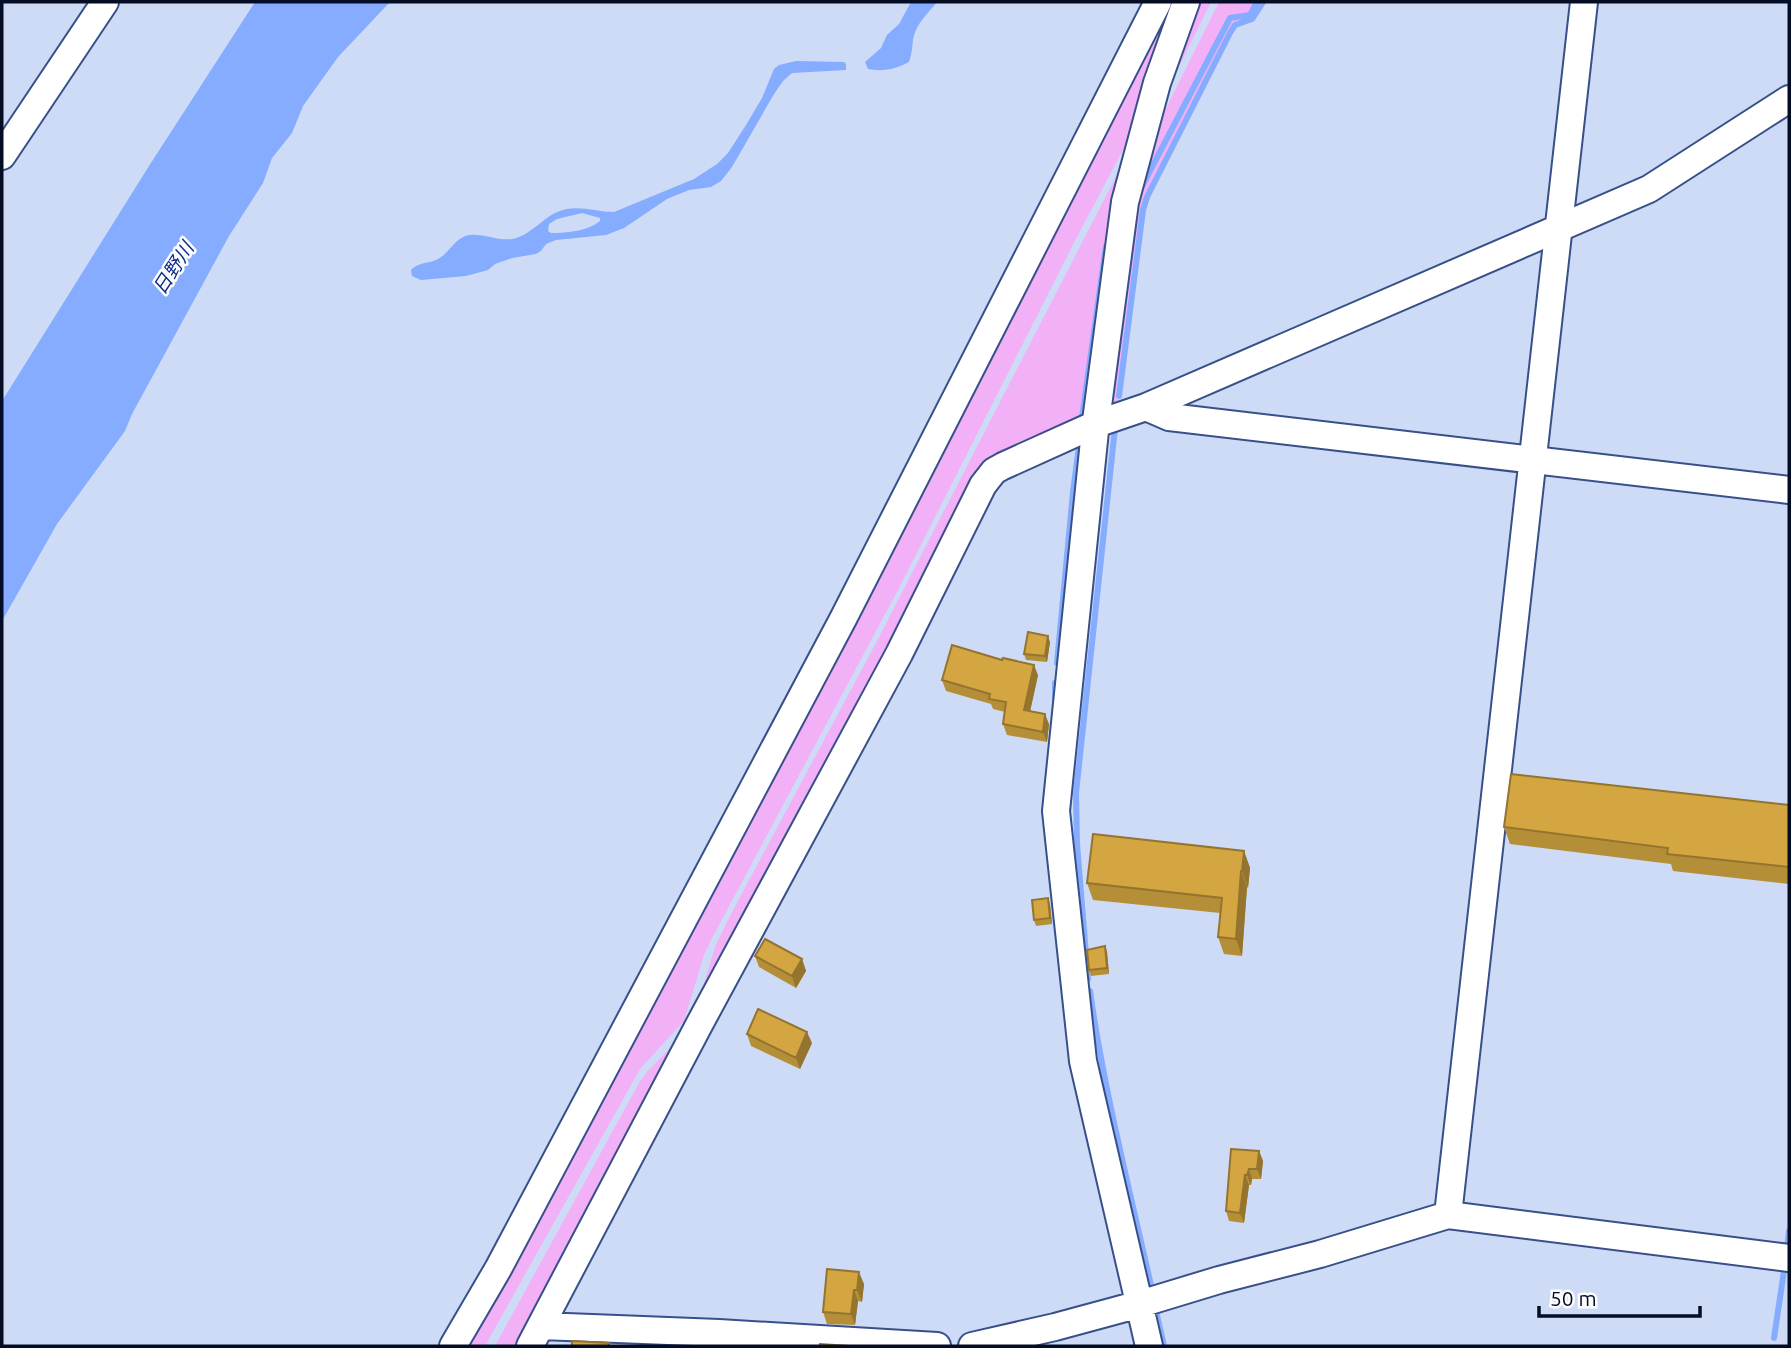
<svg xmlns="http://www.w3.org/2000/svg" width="1791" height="1348" viewBox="0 0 1791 1348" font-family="Ubuntu,'Noto Sans JP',sans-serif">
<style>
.green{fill:#f2b0f7}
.water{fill:#85acff;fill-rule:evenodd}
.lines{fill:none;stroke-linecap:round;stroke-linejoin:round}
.stream{stroke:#85acff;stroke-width:6}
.minor-casing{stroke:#375089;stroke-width:30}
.minor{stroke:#fff;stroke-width:26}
.wall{fill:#b58f38}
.shaded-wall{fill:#94742e}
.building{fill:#d3a641;stroke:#94742e;stroke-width:2}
.labels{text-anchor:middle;stroke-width:5;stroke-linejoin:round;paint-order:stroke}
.water-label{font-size:19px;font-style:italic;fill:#0b2a87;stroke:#fcfcfc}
</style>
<rect width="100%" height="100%" fill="#cedbf6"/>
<path class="green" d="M1166,2h12l-44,127 -57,108 -178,351 -188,352 -7,15 -20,66 -44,48 -155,277h-27z
M1192,2h19l-54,109z
M1219,2h43l-11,17 -17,5 -6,10 -82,163 -4,13 -25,195 -7,-6 35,-248z
M1122,165l-32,249 -93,51 -297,531 16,-52 16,-32 145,-271z
M684,1034l-158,312h-31l144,-263 9,-12z"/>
<path class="water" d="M255,2h135l-52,55 -35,49 -11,27 -20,25 -9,25 -34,53 -97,178 -7,17 -68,93 -55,97v-220l147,-235z
M911,2h26c-9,11 -22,23 -24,38 -1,9 -1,13 -4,22 -13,7 -26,10 -41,7l-3,-7 16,-14 6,-13 12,-11z
M796,61l48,1 2,2v6l-54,3 -9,8 -9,13 -42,73 -11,14 -10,6 -22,3 -22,9 -43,29 -18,7 -50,5 -10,4 -5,7 -5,3 -24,4 -17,6 -7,6 -22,6 -45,4 -9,-4 -1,-6c7,-8 16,-6 25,-10 14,-6 18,-23 34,-25 16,-2 33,9 49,2 13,-5 24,-18 36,-24 20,-10 39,-1 59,-1l80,-33 23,-15 11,-11 18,-28 16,-27 12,-29 5,-4zM582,213l18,5v3c-12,10 -32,12 -49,12l-3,-2 1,-7 8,-5z"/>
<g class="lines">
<path class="stream" d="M1140,190l90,-172 20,-3 7,-13
M1119,396l24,-186 4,-13 83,-164 5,-8 17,-6 11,-17
M1082,418l24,-172
M1057,663l16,-171 7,-53
M1055,699v-16
M1088,979l-11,-135 -1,-51 39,-365
M1090,991c14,100 40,200 62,299l3,-1
M1787,1249l2,-18
M1155,1307l9,39
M1774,1338l11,-74"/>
<defs>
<path id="minor" d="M2,156l103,-154
M1146,407l23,10 620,73
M1448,1215l136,-1213
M541,1326l178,7 218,13
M453,1346l45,-77 345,-650 315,-617
M530,1346l170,-323 199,-369 84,-169 11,-14 9,-5 93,-42 50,-17 503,-218 140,-90
M972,1346l83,-19 85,-23 79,-24 101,-26 128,-39 341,43
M1149,1346l-66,-285 -27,-250 40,-390 29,-219 32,-119 29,-81"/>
</defs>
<use href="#minor" class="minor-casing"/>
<use href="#minor" class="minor"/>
</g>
<path class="wall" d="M1050,642l-3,20 -21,-2 -2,-6z
M1038,675l-8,36 19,13 -2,18 -40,-7 -4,-11 2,-12 -12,-3 -2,-5 -45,-13 -4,-11z
M1789,805v79l-116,-13 -2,-7 -161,-20 -6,-17z
M1244,851l6,17 -2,20 -1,-1 -5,69 -18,-2 -6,-17 2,-24 -127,-13 -6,-17z
M1050,904l2,20 -16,2 -2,-6z
M1105,946l2,6 2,22 -18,2 -2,-6z
M755,956l47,3 4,12 -10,17 -37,-21z
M747,1034l65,9 -12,26 -49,-23z
M1259,1151l4,10 -2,18h-9l-1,6h-2l-5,38 -15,-2 -3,-10z
M827,1269l37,15 -2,18 -4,-1 -3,24 -28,-1 -4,-12z"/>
<path class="shaded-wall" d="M1048,636l2,6 -3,20 -2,-6z
M1034,665l4,10 -10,46 -4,-11z
M1045,714l4,10 -2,18 -4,-10z
M1244,851l6,17 -2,20 -6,-17z
M1241,871l6,16 -5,69 -6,-17z
M1048,898l2,6 2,20 -2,-6z
M1105,946l2,6 2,22 -2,-6z
M802,959l4,12 -10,17 -4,-12z
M807,1032l5,11 -12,26 -4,-11z
M1259,1151l4,10 -2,18 -4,-10z
M1249,1169l3,10 -1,6 -4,-10z
M1245,1175l4,10 -5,38 -4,-10z
M859,1272l5,12 -2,18 -5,-12z
M854,1290l4,11 -3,24 -4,-11z"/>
<path class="building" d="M1028,632l20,4 -3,20 -21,-2z
M952,645l50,15 1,-2 31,7 -10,45 21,4 -2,18 -40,-8 3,-22 -17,-3 1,-5 -48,-14z
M1511,774l278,31v62l-122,-13 1,-6 -164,-21z
M1093,834l151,17 -2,20h-1l-5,68 -18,-2 4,-39 -135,-15z
M1048,898l2,20 -16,2 -2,-20z
M765,939l37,20 -10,17 -37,-20z
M1105,946l2,22 -18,2 -2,-20z
M758,1009l49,23 -11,26 -49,-24z
M1231,1149l28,2 -2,18h-8l-2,6h-2l-5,38 -14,-2z
M827,1269l32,3 -2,18h-3l-3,24 -28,-2z
M572,1341l37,2v3h-37z
M820,1344l30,2h-30z"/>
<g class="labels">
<g class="water-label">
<text transform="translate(173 268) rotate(-57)" y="7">日野川</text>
</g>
</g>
<rect width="1791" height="1348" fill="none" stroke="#050d24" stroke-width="7"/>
<path d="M1539 1306v10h161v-10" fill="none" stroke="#050d24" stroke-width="3.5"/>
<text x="1550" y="1306" font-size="21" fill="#050d24" stroke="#fcfcfc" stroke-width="5" paint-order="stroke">50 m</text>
</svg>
